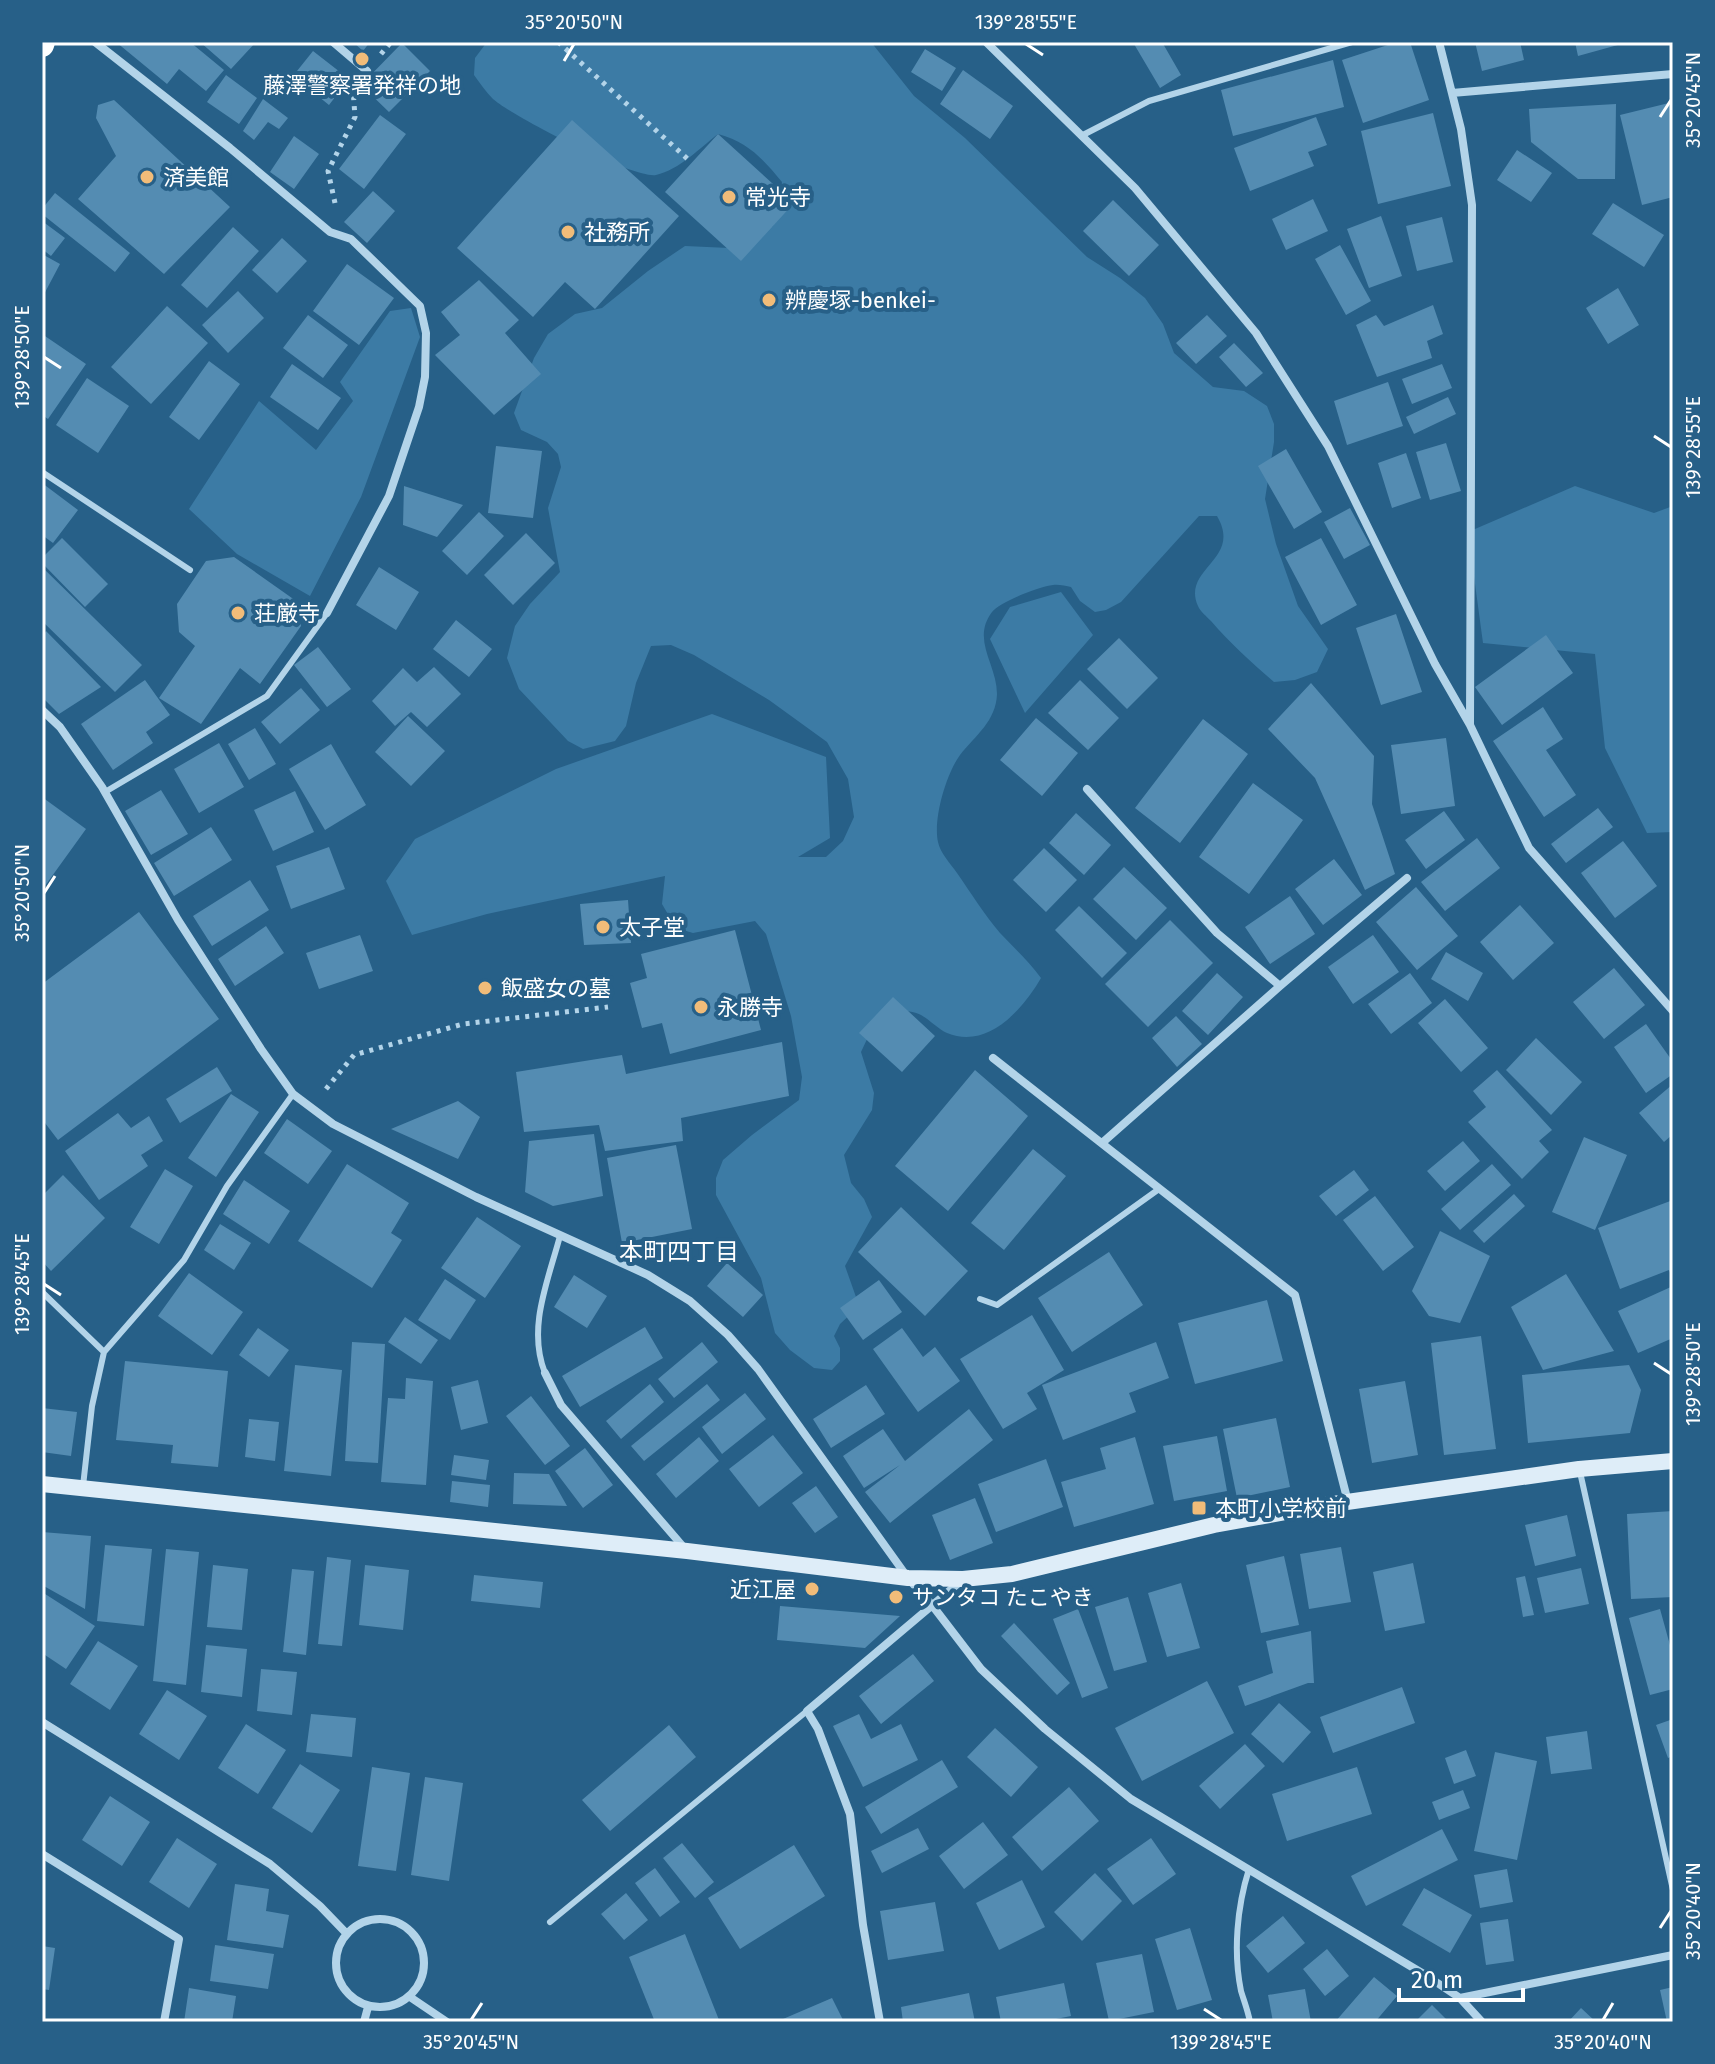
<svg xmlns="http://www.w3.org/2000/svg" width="1715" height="2064" viewBox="0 0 1715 2064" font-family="'Fira Sans','Noto Sans JP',sans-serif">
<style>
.green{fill:#3c7ba5}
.building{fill:#548cb2}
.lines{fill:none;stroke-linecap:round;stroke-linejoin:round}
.path{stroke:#b3d4e9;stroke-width:5;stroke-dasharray:4 6;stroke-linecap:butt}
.lane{stroke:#b3d4e9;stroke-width:6}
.street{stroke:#b3d4e9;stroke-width:8}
.secondary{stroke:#deedf8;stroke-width:16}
.highway{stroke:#fff;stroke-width:24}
.ticks{fill:none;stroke:#fff;stroke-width:3}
.poi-dot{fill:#f1bc79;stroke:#276088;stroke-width:3}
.labels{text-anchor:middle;stroke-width:8;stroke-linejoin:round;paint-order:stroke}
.poi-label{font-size:22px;fill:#fff;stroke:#276088;text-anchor:start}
.neighbourhood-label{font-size:24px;fill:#fff;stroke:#276088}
.neatline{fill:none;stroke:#fff;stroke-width:3}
.ticks-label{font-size:20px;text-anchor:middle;fill:#fff}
</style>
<rect width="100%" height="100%" fill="#276088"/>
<path class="green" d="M487,42h384l43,54 51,42 122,119 33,21 25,20 18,26 11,29 39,34 31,4 23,15 7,18v18l-9,57 11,45 22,62 30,43 -11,23 -22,8 -21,2c-22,-19 -44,-39 -63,-61 -4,-4 -11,-10 -13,-15 -17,-38 45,-46 19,-90h-18l-78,86 -15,8 -11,2 -15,-11 -9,-14c-5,-1 -13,-3 -18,-2 -13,1 -53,17 -61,27 -21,28 5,52 5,82 -1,27 -21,41 -37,61 -14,19 -27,64 -22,87 2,11 13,22 19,31 14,20 27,41 43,60 14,15 29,28 41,45 -18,31 -53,72 -94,55 -9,-4 -17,-13 -26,-18 -7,-4 -16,-4 -24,-5l-29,27 -7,15 13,41 -2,17 -28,45 7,28 13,16 8,18 -27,49 11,31v12l-16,15 -6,12 6,12v13l-8,9 -18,-2 -24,-18 -15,-17 -14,-55 -45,-83v-17l7,-18 29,-25 47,-35 3,-23 -11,-61 -25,-82 -11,-13 -62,12 -17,-5 -14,-24 3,-28 -178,38 -75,21 -26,-54 29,-42 141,-70 156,-55 114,43 4,81 -32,19h28l17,-16 11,-24 -6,-38 -21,-37 -58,-42 -75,-45 -23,-10 -20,1 -15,37 -10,43 -11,15 -32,8 -15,-8 -49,-52 -12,-31 8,-32 15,-22 30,-32 -12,-64 13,-41 -3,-13 -11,-12 -26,-12 -7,-17 20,-55 14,-24 27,-20 27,-6 46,-37 37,-25 44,2 44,-22 9,-44c-19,-23 -34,-40 -64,-48 -17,13 -39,36 -62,41 -23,4 -144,-59 -163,-76 -7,-7 -13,-16 -19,-24l1,-17z
M411,308l9,29 -59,160 -51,99 -73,-42 -48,-45 70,-108 57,49 37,-49 -13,-19 50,-71z
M1575,486l79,27 19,-7v326l-26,1 -42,-85 -10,-94 -112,-11 -15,-111z
M1061,592l32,43 -68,78 -35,-74 20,-32z"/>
<path class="building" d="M116,42h74l34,28 -18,21 -27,-22 -12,15z
M200,42h56l-25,27z
M353,42h17l-7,9z
M1138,42h24l19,33 -21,13 -26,-44z
M1397,42h13l19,58 -66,23 -21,-63z
M1475,42h45l4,18 -42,11z
M1575,42h50v1l-47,13z
M402,43l28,28 -41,41 -28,-27z
M925,49l31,19 -14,23 -31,-19z
M313,51l36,28 -20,26 -36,-29z
M1333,60l11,47 -111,29 -12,-46z
M963,70l50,36 -23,33 -50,-35z
M226,75l31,23 -18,26 -32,-22z
M263,99l25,19 -9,11 -11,-7 -14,18 -11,-9z
M114,100l116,107 -66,67 -86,-75 38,-43 -20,-38 2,-13z
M1673,102v95l-31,8 -22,-90z
M1616,104l-1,75h-37l-47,-37 -2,-33z
M1433,113l18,73 -73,18 -17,-73z
M380,115l26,19 -42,55 -25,-20z
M1316,117l11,28 -19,7 6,14 -64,25 -16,-43z
M572,120l107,96 -84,93 -30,-27 -32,35 -76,-69z
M718,134l76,69 -53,58 -76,-69z
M294,136l25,18 -25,35 -24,-17z
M1517,150l35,23 -21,29 -34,-22z
M373,191l22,20 -28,32 -23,-21z
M55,193l75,60 -15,19 -73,-58v-5z
M1313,199l15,32 -42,19 -14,-31z
M1113,200l46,45 -30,31 -46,-45z
M1613,203l51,32 -20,32 -52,-33z
M1381,216l21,60 -33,12 -22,-59z
M1442,217l11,45 -36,9 -11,-45z
M42,221l23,17 -14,18 -9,-7z
M233,227l26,24 -52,57 -26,-23z
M282,238l25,23 -30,32 -25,-23z
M1340,245l31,56 -25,14 -31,-56z
M42,254l18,10 -18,34z
M347,264l47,34 -35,47 -46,-34z
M479,280l40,40 -14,13 36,41 -47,41 -59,-60 25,-20 -19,-23z
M1618,288l21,37 -31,19 -22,-36z
M238,291l26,27 -36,35 -26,-28z
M1433,305l10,29 -16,7 5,17 -55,19 -21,-52 20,-10 8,11z
M167,306l41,37 -57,61 -40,-37z
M308,315l40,30 -25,33 -40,-30z
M1207,315l20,21 -31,28 -20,-21z
M42,334l44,30 -38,55 -6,-4z
M1234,343l29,30 -17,14 -27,-30z
M209,361l31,23 -41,56 -30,-23z
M292,364l49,34 -23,32 -48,-33z
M1442,364l10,24 -40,16 -10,-25z
M87,378l42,28 -31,47 -42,-28z
M1388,382l15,44 -56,19 -13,-44z
M1448,397l8,17 -42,20 -8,-17z
M1446,443l15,48 -31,9 -14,-48z
M496,446l46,5 -9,67 -45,-5z
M1286,449l36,63 -28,17 -36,-63z
M1406,453l15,45 -29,10 -14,-45z
M42,483l36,27 -25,33 -11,-8z
M404,486l59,19 -26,32 -34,-12z
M1350,508l20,37 -26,14 -20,-37z
M479,512l25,24 -37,39 -25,-24z
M526,533l29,30 -42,42 -29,-30z
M62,538l46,46 -23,23 -43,-44v-5z
M1321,538l36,67 -36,20 -36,-68z
M234,557l65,46 2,23 -41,58 -20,-16 -39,56 -42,-26 36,-52 -16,-14 -2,-28 29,-43z
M42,567l100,98 -27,27 -73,-71z
M379,567l40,25 -23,38 -40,-25z
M1396,614l26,78 -41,13 -25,-77z
M456,620l36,29 -23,28 -36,-28z
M46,631l55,56 -42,27 -17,-17v-59z
M1546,635l27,38 -71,52 -27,-38z
M1119,638l39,40 -31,31 -40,-40z
M318,647l33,42 -24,18 -33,-42z
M434,667l27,27 -34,33 -16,-15 -16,14 -23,-25 31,-33 14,14z
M145,680l25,35 -24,17 7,11 -40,27 -32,-46z
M1080,680l39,38 -31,32 -40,-37z
M1311,683l63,73 -2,48 23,70 -30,16 -50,-112 -47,-49z
M301,688l19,22 -40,34 -19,-22z
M1543,707l20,32 -17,11 30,45 -32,22 -51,-76z
M408,716l37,35 -34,35 -36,-34z
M1036,718l42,35 -36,43 -42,-36z
M1203,719l45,35 -68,89 -45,-35z
M255,728l21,36 -27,16 -21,-36z
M1446,738l9,68 -54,8 -10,-69z
M219,743l25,44 -45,26 -25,-44z
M331,744l35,61 -41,25 -36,-61z
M1253,783l50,37 -54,74 -50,-37z
M161,790l27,44 -37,21 -26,-44z
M295,791l19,41 -41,19 -19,-41z
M42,797l44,32 -44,61z
M1598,808l15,19 -47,36 -15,-19z
M1444,811l21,29 -39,29 -21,-29z
M1076,813l35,32 -27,30 -35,-32z
M211,827l21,33 -58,36 -20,-33z
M1477,838l23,30 -55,43 -24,-29z
M1623,841l34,45 -42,32 -34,-45z
M329,847l16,42 -54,20 -15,-43z
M1044,848l33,32 -31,32 -33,-32z
M1334,859l28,36 -39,30 -28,-36z
M1124,867l43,41 -31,32 -43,-41z
M250,880l19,30 -57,36 -19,-30z
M1416,887l42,49 -41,34 -41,-48z
M1290,896l25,38 -45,30 -25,-37z
M628,900l3,43 -47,2 -4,-41z
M1520,905l34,38 -41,37 -33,-38z
M1079,906l48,47 -25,25 -47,-48z
M139,912l80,107 -161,121 -16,-21v-135z
M1170,920l43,43 -65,64 -43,-43z
M266,926l18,27 -49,33 -17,-27z
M735,930l26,100 -91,24 -8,-31 -20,5 -12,-45 17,-5 -6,-24z
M360,935l13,36 -54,18 -13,-36z
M1373,935l26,37 -46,32 -25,-37z
M1446,952l37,21 -15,28 -37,-22z
M1614,968l31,37 -41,34 -31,-37z
M1217,973l26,24 -35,38 -26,-24z
M1410,973l22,30 -41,31 -23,-30z
M893,997l42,39 -33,36 -43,-39z
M1445,999l43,49 -27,24 -43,-49z
M1176,1016l26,28 -25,23 -25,-29z
M1646,1024l27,38v12l-27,19 -32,-46z
M1536,1038l46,44 -31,33 -45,-45z
M782,1042l7,54 -108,22 2,23 -78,10 -6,-26 -75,7 -8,-60 106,-17 4,19z
M217,1067l15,24 -52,32 -14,-24z
M975,1070l53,46 -80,95 -53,-45z
M1497,1070l55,60 -13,11 10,11 -27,27 -54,-57 18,-15 -13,-16z
M1673,1084v50l-9,8 -25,-29z
M231,1094l28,18 -43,65 -28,-19z
M458,1101l22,16 -22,42 -67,-30z
M118,1113l13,15 18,-12 14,25 -22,14 7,11 -49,34 -34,-49z
M287,1119l45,32 -24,33 -44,-31z
M594,1134l9,62 -50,10 -28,-14 4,-51z
M1584,1137l43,18 -32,75 -43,-18z
M1463,1141l17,20 -35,30 -18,-20z
M676,1145l16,84 -70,14 -15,-85z
M1033,1149l33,27 -62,74 -33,-27z
M347,1164l62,39 -18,30 11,7 -30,48 -74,-47z
M1492,1164l19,21 -51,45 -19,-21z
M165,1169l28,17 -34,58 -29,-17z
M1354,1170l15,20 -33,26 -17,-20z
M63,1175l42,43 -54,53 -9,-10v-65z
M244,1180l46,31 -21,33 -46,-30z
M1514,1194l11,12 -41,37 -11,-12z
M1375,1196l39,51 -31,24 -40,-51z
M1673,1200v80l-4,-10 -49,19 -22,-61z
M901,1207l67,64 -43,45 -67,-64z
M477,1217l44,29 -36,52 -44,-30z
M220,1224l31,19 -17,27 -30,-20z
M1440,1231l50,25 -30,67 -31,-7 -17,-25z
M1109,1252l34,53 -71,47 -34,-54z
M727,1263l36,32 -20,22 -36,-31z
M189,1273l54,39 -31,43 -54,-39z
M1566,1274l48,77 -71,19 -32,-63z
M574,1275l33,21 -20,32 -33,-21z
M445,1279l31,21 -26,40 -32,-20z
M879,1280l23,32 -39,28 -23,-32z
M1673,1286v52l-35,15 -20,-42z
M1267,1300l16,61 -88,23 -17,-61z
M1032,1315l32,55 -37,23 10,16 -34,20 -43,-70z
M405,1317l33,23 -17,24 -33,-22z
M645,1327l18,31 -83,49 -18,-31z
M258,1328l31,22 -20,27 -30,-22z
M902,1328l21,29 12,-10 25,34 -42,31 -45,-63z
M1481,1336l15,113 -52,6 -13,-112z
M352,1342l33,2 -7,119 -33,-2z
M702,1342l16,20 -44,36 -16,-19z
M1156,1342l13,36 -40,15 7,19 -73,28 -21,-55z
M125,1361l103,10 -10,96 -47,-4 2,-18 -57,-5z
M295,1365l47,5 -11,106 -47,-5z
M1629,1365l12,25 -11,43 -102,10 -6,-68z
M406,1378l27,3 -7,104 -45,-3 7,-84 17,1z
M478,1380l10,43 -27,7 -10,-43z
M1405,1381l13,74 -46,8 -13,-74z
M650,1384l14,18 -43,37 -15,-18z
M707,1384l13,16 -76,61 -13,-15z
M866,1385l19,29 -54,34 -18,-29z
M745,1393l21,26 -44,35 -20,-27z
M531,1396l39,50 -25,19 -39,-49z
M42,1408l35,4 -6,44 -29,-4z
M969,1409l24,31 -103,83 -25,-31 35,-27 -36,23 -21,-32 40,-27 22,32z
M1276,1418l14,69 -53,11 -14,-69z
M249,1419l30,3 -4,39 -30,-4z
M773,1435l30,38 -44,34 -30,-38z
M1217,1436l10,55 -53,10 -11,-55z
M699,1437l20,24 -43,37 -20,-24z
M1135,1437l19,67 -80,23 -13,-45 45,-13 -6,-21z
M585,1448l28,37 -30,23 -28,-37z
M454,1455l35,5 -3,20 -35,-5z
M1046,1459l17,48 -67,25 -18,-48z
M514,1473l35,1 18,32 -54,-2z
M452,1481l38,4 -2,22 -38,-5z
M816,1486l22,31 -23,16 -23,-30z
M975,1498l18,45 -43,17 -18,-45z
M1673,1511v86l-42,2 -4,-85z
M1567,1515l9,41 -41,10 -10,-41z
M42,1532l49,4 -6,73 -43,-24z
M105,1545l47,4 -8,77 -47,-5z
M1341,1547l10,55 -42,7 -9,-55z
M166,1549l33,3 -13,133 -33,-4z
M1284,1556l15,69 -38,8 -15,-68z
M327,1557l24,3 -9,86 -24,-2z
M1413,1563l12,60 -40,8 -12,-59z
M213,1565l35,4 -6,61 -35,-3z
M365,1565l44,5 -6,60 -44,-5z
M1581,1568l8,36 -44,9 -8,-35z
M292,1569l22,2 -8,84 -23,-3z
M474,1575l69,7 -3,26 -69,-7z
M1525,1576l9,39 -11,2 -7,-39z
M1181,1583l19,65 -33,9 -19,-64z
M42,1592l53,34 -29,43 -24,-16z
M1128,1597l19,65 -33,9 -19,-64z
M780,1606l120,10 -35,32 -88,-8z
M1078,1609l30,79 -26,10 -29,-79z
M1660,1609l13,47v33l-23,6 -21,-77z
M1014,1623l56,60 -13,12 -56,-59z
M1311,1631l3,52h-6l-63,23 -7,-20 35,-13 -7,-32z
M98,1641l40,25 -28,44 -40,-26z
M206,1645l41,4 -5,48 -41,-5z
M913,1654l21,27 -53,43 -22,-28z
M261,1669l36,3 -5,43 -35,-4z
M1207,1681l27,52 -92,48 -27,-53z
M1402,1687l13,36 -82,30 -13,-36z
M167,1690l40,26 -28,44 -40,-26z
M1279,1703l32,29 -28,31 -32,-29z
M311,1714l45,4 -4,39 -46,-5z
M859,1714l12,25 30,-15 17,36 -55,27 -30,-61z
M1673,1719v37l-5,2 -12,-33z
M246,1724l40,26 -28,44 -40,-26z
M669,1725l27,32 -86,74 -28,-31z
M995,1728l43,39 -27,30 -44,-40z
M1587,1731l5,38 -41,5 -5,-37z
M1245,1744l20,22 -45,43 -21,-23z
M1466,1750l10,26 -22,8 -9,-26z
M1495,1752l42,9 -20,99 -43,-9z
M942,1760l16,27 -77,47 -16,-27z
M300,1764l40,26 -28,43 -40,-25z
M372,1767l38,6 -14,98 -38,-5z
M1357,1767l15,47 -85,27 -15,-47z
M425,1777l38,6 -14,98 -38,-6z
M1069,1787l30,34 -57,50 -30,-34z
M1463,1790l7,18 -31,12 -7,-18z
M110,1796l40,26 -28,44 -40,-26z
M983,1822l25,33 -44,34 -25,-33z
M918,1828l11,21 -47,24 -11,-22z
M1442,1829l16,31 -92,46 -15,-30z
M177,1838l40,26 -28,44 -40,-26z
M1151,1838l25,36 -43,31 -26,-36z
M682,1843l32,39 -19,16 -32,-40z
M794,1845l31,51 -85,53 -32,-51z
M655,1868l25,34 -20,15 -25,-34z
M1507,1869l6,33 -33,6 -6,-33z
M1095,1873l27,28 -40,40 -28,-29z
M1022,1880l23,47 -46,23 -23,-47z
M235,1884l34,5 -3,22 23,4 -6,33 -56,-8z
M1424,1888l48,27 -22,38 -48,-28z
M626,1893l22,27 -24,20 -23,-26z
M935,1902l9,49 -56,9 -8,-49z
M1283,1916l22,27 -37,30 -22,-27z
M1508,1919l6,42 -28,4 -6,-42z
M1190,1928l22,72 -35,10 -22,-71z
M685,1934l34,86 -7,2h-57l-26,-65z
M215,1945l59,9 -6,35 -58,-8z
M42,1946l13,2 -6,42 -7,-1z
M1327,1949l22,27 -24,20 -22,-27z
M1142,1954l12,58 -45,9 -13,-58z
M1374,1977l23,19 -22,26h-40z
M1064,1983l7,33 -30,6h-40l-5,-25z
M1673,1987v35h-6l-7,-32z
M189,1988l47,8 -4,26h-48z
M1305,1989l6,33h-38l-5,-27z
M969,1993l6,29h-72l-2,-15z
M832,1998l12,24h-68z
M1432,2005l17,17h-34z
M1581,2008l15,14h-28z"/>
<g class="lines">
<path class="path" d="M558,42l133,120
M381,54l10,-12
M335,203l-7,-32 27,-54 -2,-28
M326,1089l28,-34 109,-31 145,-17"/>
<path class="lane" d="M1081,136l68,-35 203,-59
M42,472l148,98
M105,792l162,-96 60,-83
M42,1292l62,60
M980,1299l17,6 162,-116
M545,1373c-18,-45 3,-92 15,-137
M1580,1472l93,418
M83,1486l9,-80 12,-54 80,-92 43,-74 66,-92
M1249,1869c-12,38 -16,83 -8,122 3,10 7,20 9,31
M550,1922l257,-211"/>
<path class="street" d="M95,42l135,106 100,84 21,7 69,67 6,27 -1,44 -6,30 -30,89 -62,117
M333,42l34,29
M986,42l149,146 121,145 72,113 107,218 35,61 59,123 144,163
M1439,42l22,87 11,76 -2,519
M1452,93l221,-19
M42,710l18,17 42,60 76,133 83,129 32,45 40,30 143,73 172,78 42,26 38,34 30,34 150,209 24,27 49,64 64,60 86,70 296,177 33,22 22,24
M1087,789l130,144 63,53
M993,1058l302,237 53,207
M1102,1143l178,-157 127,-108
M545,1373l16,32 125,145
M42,1722l228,142 50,42 27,28
M42,1854l137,85 -15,83
M336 1963a44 44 0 1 1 88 0a44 44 0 1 1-88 0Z
M410,1997l37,25
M1460,1998l213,-43
M364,2022l4,-15
M880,2022l-17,-97 -13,-111 -32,-85 -11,-18 154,-130"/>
<path class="secondary" d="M42,1484l645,67 221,27 55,1 49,-5 202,-49 105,-19 260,-37 94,-8"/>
<path class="highway" d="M42,45l1,-3"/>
</g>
<path class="ticks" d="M1026,44l17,11M564,61l10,-17M1660,117l11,-17M44,357l17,11M1654,436l17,11M44,893l11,-17M44,1284l17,11M1654,1363l17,11M1660,1928l11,-17M1204,2009l17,11M471,2020l11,-17M1603,2020l10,-17"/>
<g class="poi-dot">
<circle cx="362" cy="59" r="8"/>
<circle cx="147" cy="177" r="8"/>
<circle cx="729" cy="197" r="8"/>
<circle cx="568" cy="232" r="8"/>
<circle cx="769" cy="300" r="8"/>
<circle cx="238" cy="613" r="8"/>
<circle cx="603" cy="927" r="8"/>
<circle cx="485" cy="988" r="8"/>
<circle cx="701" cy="1007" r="8"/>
<rect x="1191" y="1500" width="16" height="16" rx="4"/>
<circle cx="812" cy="1589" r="8"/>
<circle cx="896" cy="1597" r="8"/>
</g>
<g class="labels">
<g class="poi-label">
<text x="362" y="93" text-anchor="middle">藤澤警察署発祥の地</text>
<text x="163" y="185">済美館</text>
<text x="745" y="205">常光寺</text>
<text x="584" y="240">社務所</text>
<text x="785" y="308">辨慶塚-benkei-</text>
<text x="254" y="621">荘厳寺</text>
<text x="619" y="935">太子堂</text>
<text x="501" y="996">飯盛女の墓</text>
<text x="717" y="1015">永勝寺</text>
<text x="1215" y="1516">本町小学校前</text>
<text x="796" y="1597" text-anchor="end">近江屋</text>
<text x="912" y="1605">サンタコ たこやき</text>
</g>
<g class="neighbourhood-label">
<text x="679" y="1260">本町四丁目</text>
</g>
</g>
<rect width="1715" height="2064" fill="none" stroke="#276088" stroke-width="88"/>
<path d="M1399 1988v12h124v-12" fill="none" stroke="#ffffff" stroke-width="4"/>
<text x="1411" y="1988" font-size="24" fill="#ffffff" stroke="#276088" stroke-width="6" paint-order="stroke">20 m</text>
<rect x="44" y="44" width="1627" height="1976" class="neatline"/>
<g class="ticks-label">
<text x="574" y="29">35°20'50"N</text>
<text x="1026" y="29">139°28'55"E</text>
<text transform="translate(1693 100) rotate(-90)" y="7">35°20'45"N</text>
<text transform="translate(22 357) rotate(-90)" y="7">139°28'50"E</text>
<text transform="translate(1693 447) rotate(-90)" y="7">139°28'55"E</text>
<text transform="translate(22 893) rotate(-90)" y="7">35°20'50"N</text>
<text transform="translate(22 1284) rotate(-90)" y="7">139°28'45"E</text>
<text transform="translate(1693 1374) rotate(-90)" y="7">139°28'50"E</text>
<text transform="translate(1693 1911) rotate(-90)" y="7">35°20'40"N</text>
<text x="471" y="2049">35°20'45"N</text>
<text x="1221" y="2049">139°28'45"E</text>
<text x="1603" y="2049">35°20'40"N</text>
</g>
</svg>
